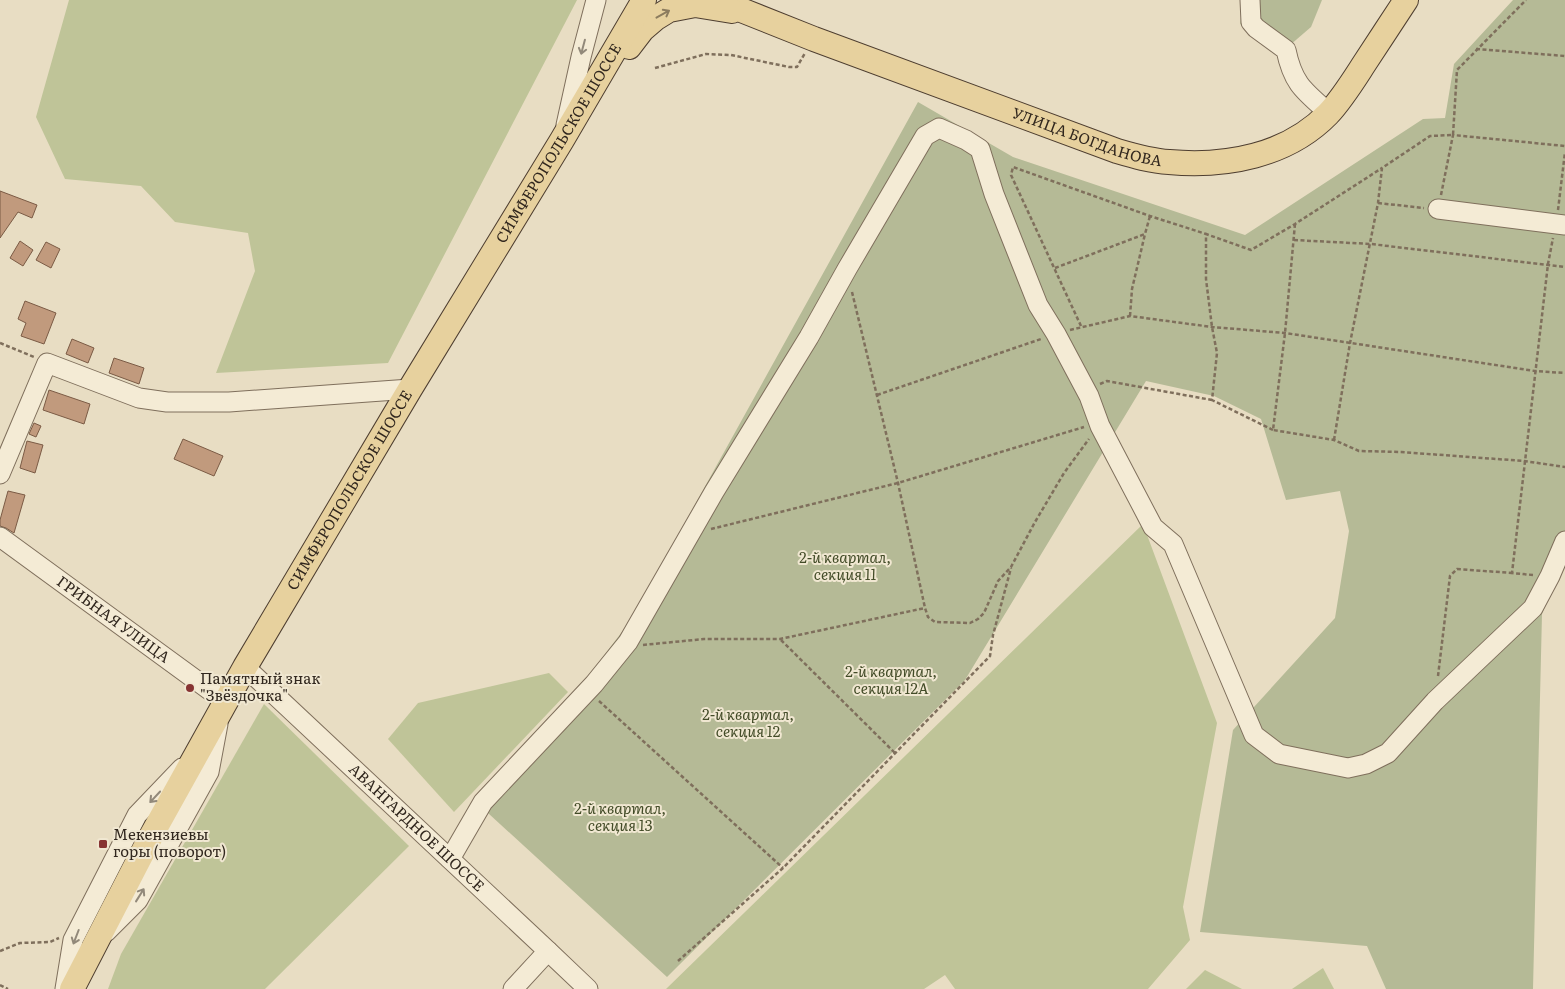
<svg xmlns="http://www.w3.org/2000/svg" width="1565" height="989" font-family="Literata,serif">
<rect width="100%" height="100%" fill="#e8ddc3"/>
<g fill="#bfc498">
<polygon points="69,0 577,0 388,363 216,373 255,271 248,233 175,222 141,186 65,179 36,117"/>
<polygon points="1143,524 1217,723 1183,907 1190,940 1148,989 955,989 945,975 924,989 666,989"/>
<polygon points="549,673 568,692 454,812 388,739 418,703"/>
<polygon points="264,704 409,846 265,989 108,989 121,954"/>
<polygon points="1323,968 1334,989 1292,989"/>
<polygon points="1205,970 1242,989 1186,989"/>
</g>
<g fill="#b5ba96">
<polygon points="1244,0 1322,0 1311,27 1282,52 1240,24"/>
<polygon points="1513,0 1565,0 1565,559 1542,614 1533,989 1386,989 1367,946 1200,932 1233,730 1335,618 1349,531 1340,491 1286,500 1261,419 1214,396 1146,381 965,680 667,977 476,802 570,700 631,620 918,102 1013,157 1245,235 1423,119 1445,118 1454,64"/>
</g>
<g fill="#c19a7d" stroke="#7b5b45">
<polygon points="0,191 37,205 32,218 18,212 0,238"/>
<polygon points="20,241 33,250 23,266 10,258"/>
<polygon points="46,242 60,249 51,268 36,260"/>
<polygon points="25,301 56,313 44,344 21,336 26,323 18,319"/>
<polygon points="72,339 94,348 88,363 66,354"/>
<polygon points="114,358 144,368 139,384 109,373"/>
<polygon points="49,390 90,404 84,424 43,410"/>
<polygon points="34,423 41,426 36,437 29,434"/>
<polygon points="183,439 223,456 214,476 174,459"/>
<polygon points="27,441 43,445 35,473 20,468"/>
<polygon points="8,491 25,495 14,533 6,528 0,526 0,520"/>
</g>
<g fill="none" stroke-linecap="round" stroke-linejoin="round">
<defs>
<g id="minor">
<path d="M 1250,0 L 1251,22 L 1256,28 L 1286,50 C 1293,84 1304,91 1329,113"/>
<polyline points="566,125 581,57 596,0"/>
<polyline points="1438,209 1565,225"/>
<polyline points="0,474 47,363 139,398 167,402 229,402 410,389"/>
<path id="s1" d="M 0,537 L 226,702"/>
<path id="s2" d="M 245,667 L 548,951 L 588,989"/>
<polyline points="450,859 483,802 594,684 628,642 714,492 809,337 847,269 925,136 939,128 966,140 980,149 994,194 1038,305 1056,334 1089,396 1100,426 1153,527 1173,544 1254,735 1279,754 1348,768 1366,764 1388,753 1435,701 1533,608 1550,576 1565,541"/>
<polyline points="106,932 138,900 209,772 218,724"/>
<polyline points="65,989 73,940 137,815 182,768"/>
<polyline points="513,989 548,951"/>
</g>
<g id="major">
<path id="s3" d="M 716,0 L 814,39 L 1117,151 C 1134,156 1151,161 1169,162 C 1226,167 1287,156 1328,114 C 1342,99 1353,81 1364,64 C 1378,43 1392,21 1406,0"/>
<polyline points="629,47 642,30 656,18 669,10 695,5 732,11"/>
<path id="s4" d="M 72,989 L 150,838 L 245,667 L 410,389 L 562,140 L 644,0"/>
</g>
</defs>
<use href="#minor" stroke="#7f6f5c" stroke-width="21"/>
<use href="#major" stroke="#4e3e30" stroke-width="26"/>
<g stroke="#7f6f5c" stroke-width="2.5" stroke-dasharray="4 2.5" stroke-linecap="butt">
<polyline points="1476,49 1565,56"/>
<polyline points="655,68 706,54 731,55 789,67 797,67 805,53"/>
<polyline points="1441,195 1453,135 1565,146"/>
<polyline points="1378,203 1424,208"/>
<polyline points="1558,210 1565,152"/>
<polyline points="1295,224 1285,333 1273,430 1334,440 1359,451 1401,452 1524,461 1565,467"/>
<polyline points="1294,240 1371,244 1565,267"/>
<polyline points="1055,268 1145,234 1150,216"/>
<polyline points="852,292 898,483 925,608 928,617 935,622 970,623 978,619 984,613 998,581 1011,567 1035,522 1064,473 1089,439"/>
<polyline points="1130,316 1132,289 1145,234"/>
<polyline points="1081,326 1011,175 1013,167 1150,216 1206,234"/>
<polyline points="1070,330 1130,316 1212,327 1285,333 1535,371 1565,373"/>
<polyline points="0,343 34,357"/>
<polyline points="1100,384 1107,381 1212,400"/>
<polyline points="877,395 1041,339"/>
<polyline points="1273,430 1212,400 1217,353 1212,327 1206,279 1206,234 1251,250 1295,224 1382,168"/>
<polyline points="1334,440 1350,343 1378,203 1382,168 1430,136 1453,135 1457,70 1526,0"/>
<polyline points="711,529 898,483 1084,427"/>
<polyline points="1533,575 1512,573 1548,264 1553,238"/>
<polyline points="781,640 895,753"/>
<polyline points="643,645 704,639 780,639 925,608"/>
<polyline points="1438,676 1450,576 1457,569 1512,573"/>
<polyline points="599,701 783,868"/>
<polyline points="0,951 20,943 50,942 59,938"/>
<polyline points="678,961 783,868 990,656 993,635 1011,568"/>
<polyline points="0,985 8,989"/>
</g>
<use href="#minor" stroke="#f4ebd5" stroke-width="19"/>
<use href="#major" stroke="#e7d19e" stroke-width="24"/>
</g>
<defs><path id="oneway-shaft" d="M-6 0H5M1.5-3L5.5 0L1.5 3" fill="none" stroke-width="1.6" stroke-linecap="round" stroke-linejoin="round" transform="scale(1.25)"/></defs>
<use stroke="#8c7c5e" href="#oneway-shaft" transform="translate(663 14) rotate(-29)"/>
<g stroke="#92897a">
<use href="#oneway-shaft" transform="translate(583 47) rotate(105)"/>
<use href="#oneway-shaft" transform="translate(155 797) rotate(133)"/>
<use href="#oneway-shaft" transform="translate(140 895) rotate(-58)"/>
<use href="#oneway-shaft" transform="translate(76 937) rotate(111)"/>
</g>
<g fill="#873433" stroke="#f0e7d1" stroke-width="2">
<circle cx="190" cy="688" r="5"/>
<rect x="98" y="839" width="10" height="10" rx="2.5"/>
</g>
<g text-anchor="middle" stroke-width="4" stroke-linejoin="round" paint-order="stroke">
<g font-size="15" fill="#31271e" stroke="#f0e7d1">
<text dy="5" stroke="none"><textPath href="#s3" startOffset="396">УЛИЦА БОГДАНОВА</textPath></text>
<text dy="5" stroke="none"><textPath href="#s4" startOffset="976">СИМФЕРОПОЛЬСКОЕ ШОССЕ</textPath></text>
<text dy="5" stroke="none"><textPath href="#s4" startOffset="571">СИМФЕРОПОЛЬСКОЕ ШОССЕ</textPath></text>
<text dy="5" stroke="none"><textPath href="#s1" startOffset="140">ГРИБНАЯ УЛИЦА</textPath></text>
<text dy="5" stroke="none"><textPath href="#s2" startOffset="235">АВАНГАРДНОЕ ШОССЕ</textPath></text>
</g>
<g font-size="15" font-style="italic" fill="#424b27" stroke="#f0e7d1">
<text x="845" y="563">2-й квартал,<tspan x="845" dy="17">секция 11</tspan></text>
<text x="891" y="677">2-й квартал,<tspan x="891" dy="17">секция 12А</tspan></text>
<text x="748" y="720">2-й квартал,<tspan x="748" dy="17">секция 12</tspan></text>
<text x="620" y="814">2-й квартал,<tspan x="620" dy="17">секция 13</tspan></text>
</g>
<g font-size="15" fill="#31271e" stroke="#f0e7d1" text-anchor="start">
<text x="200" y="684">Памятный знак<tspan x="200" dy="17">"Звёздочка"</tspan></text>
<text x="113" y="840">Мекензиевы<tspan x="113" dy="17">горы (поворот)</tspan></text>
</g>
</g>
</svg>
